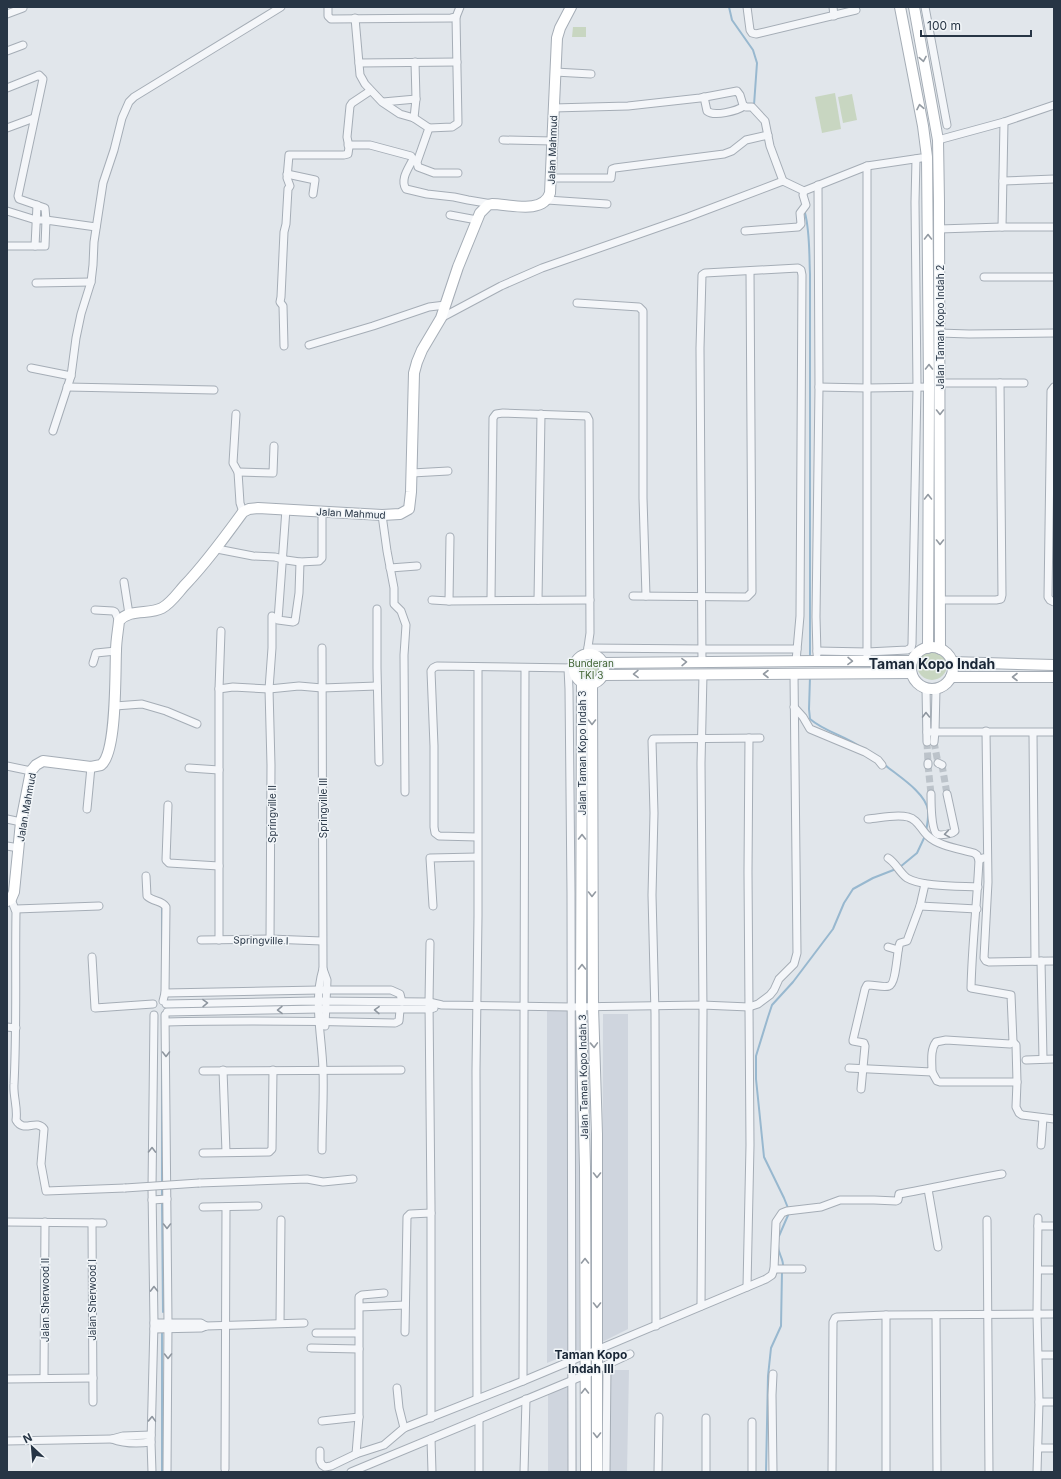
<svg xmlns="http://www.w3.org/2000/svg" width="1061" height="1479" font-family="Inter,sans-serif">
<rect width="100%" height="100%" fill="#e1e6eb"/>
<g fill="#cfd5de">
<polygon points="547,1010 579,1010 579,1350 547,1363"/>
<polygon points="603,1014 628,1014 628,1329 602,1342"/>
<polygon points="602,1370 629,1370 627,1472 602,1472"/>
<polygon points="576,1384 577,1472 548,1472 548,1394"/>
</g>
<g fill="#c8d6c1">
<polygon points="573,27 586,27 586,37 572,37"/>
<polygon points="835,93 841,129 822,133 815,97"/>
<polygon points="852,94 857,120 843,123 838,97"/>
<circle cx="932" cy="665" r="15"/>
<circle cx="591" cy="668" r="11"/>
</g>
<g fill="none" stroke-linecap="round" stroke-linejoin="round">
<g stroke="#98b8cf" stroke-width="2">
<polyline points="729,7 732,20 753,50 757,63 754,105"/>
<path d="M 805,213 C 810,232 809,253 810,274 L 810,657"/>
<path d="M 810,677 L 809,709 L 810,719 C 825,732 846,736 862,748"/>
<path d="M 885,765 C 898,776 925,792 928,810 C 929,817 927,824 926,832"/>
<polyline points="900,867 917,853 925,836"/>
<polyline points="162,906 162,975"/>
<polyline points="162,1034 162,1183"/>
<polyline points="162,1188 162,1197"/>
<polyline points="162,1202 163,1312"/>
<polyline points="788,1208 784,1198 764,1157 756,1079 756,1056 768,1017 772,1005 793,982 833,929 844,903 853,889 873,878 896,869"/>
<polyline points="779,1236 789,1213"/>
<path d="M 778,1246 C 778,1254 784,1259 783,1267"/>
<polyline points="162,1472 162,1332"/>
<polyline points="766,1472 768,1376 771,1348 781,1326 782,1271"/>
</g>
<g stroke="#bcc3ca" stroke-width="7" stroke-dasharray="7 3.5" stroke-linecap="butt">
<polyline points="927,742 928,763"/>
<polyline points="934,742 938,763"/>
<polyline points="928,765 931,794"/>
<polyline points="942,765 947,794"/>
</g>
<defs>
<g id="street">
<polyline points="328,7 328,16 331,19 451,18 456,17 460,7"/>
<polyline points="747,7 750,30 752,33 756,34 856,10"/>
<polyline points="833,7 834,16"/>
<polyline points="925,7 947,125"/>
<polyline points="7,14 23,8"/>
<polyline points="355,18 360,75 365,84 382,102 400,114 414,118 429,128 417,162 418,167 434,173 458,173"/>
<polyline points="7,51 23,45"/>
<polyline points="359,63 457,62"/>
<polyline points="555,72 591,74"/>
<polyline points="7,88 37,76 39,75 43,79 18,196 19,199 45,208 46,220 36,220 7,211"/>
<path d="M 704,97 L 707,111 C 714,117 737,111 744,106"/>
<polyline points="383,102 416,99"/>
<polyline points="553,108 628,106 700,98 737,91 740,95 743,105 746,107 752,107 765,121 770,146 783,181"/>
<polyline points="414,118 416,99 415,62"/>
<polyline points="7,128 34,118"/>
<polyline points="429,128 452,127 458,123 456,17"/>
<polyline points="503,140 553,141"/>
<polyline points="938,140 1004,122 1054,105"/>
<path d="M 348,145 L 370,145 L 411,156 L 413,159 L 412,161 C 408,169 400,180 406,189 L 427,194 L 454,197 L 468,200 L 492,204"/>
<polyline points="867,166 867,656"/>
<polyline points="287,174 315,180 313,194"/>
<polyline points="551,178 611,178 612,169 615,168 724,154 732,151 746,140 768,135"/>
<polyline points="1003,181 1054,179"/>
<polyline points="547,200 607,204"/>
<polyline points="450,215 477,220"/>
<polyline points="1002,227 1004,122"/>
<polyline points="939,229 1002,227 1054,227"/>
<polyline points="745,231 798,227 801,224 800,213 806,205 803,195 804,191 867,166 921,158"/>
<polyline points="7,246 45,246 46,220 96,227"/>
<polyline points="35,246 37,205"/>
<polyline points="984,277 1054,277"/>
<polyline points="36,283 91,282"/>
<polyline points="577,303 639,307 643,311 643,498 646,596"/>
<polyline points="441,318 501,286 542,268 688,217 783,181 804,191"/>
<polyline points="939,333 969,334 1054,333"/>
<polyline points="309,345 373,326 429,307 445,305"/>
<polyline points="284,346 283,306 280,302 281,297 284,232 286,224 288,189 290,186 287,178 289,155 344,155 348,154 349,147 347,137 350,106 352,103 370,91"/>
<polyline points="31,368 71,376"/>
<polyline points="940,383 1024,383"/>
<polyline points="67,387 214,390"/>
<polyline points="819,387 867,388 929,387"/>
<polyline points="1054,387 1051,391 1048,597 1050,600 1054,602"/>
<polyline points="236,414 233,463 238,472 240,503 243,512"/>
<polyline points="53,431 71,376 76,338 81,314 91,282 93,265 94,242 103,183 114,150 122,118 129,102 134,97 281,7"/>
<polyline points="238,472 273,473 274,446"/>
<polyline points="412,473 448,471"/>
<polyline points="286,509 278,620 293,622 295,621 299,593 300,562"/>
<polyline points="382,515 387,551 394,588 394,604 401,611 406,625 404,655 405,792"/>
<polyline points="217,549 253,556 275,557 286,560 300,562 319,561 322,558 322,511"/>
<polyline points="390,568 417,566"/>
<polyline points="124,582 129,614"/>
<polyline points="633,596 747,597 752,592 750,271"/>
<polyline points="432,600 449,601 590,600"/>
<polyline points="491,600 493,418 496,414 503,413 587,416 589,420 590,633 587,654"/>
<polyline points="538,600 541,414"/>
<polyline points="940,600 996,600 1001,599 1002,595 1000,383"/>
<polyline points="449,601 450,537"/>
<polyline points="377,609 377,668 379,762"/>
<polyline points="95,610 113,611 115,612 119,621"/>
<polyline points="588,648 703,649 797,649"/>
<polyline points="817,651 867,652 907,650 911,648 912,644 917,387 915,202 916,159"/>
<polyline points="817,654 816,617 819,387 818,185"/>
<polyline points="702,662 700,348 702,275 705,273 798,268 801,270 802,275 800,616 796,661"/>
<polyline points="93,663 96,653 116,651"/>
<polyline points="568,668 569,689 571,893 572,1472"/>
<polyline points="926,688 927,742"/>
<polyline points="219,689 233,687 269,689 299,686 322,688 377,686"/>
<polyline points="115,706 142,704 166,711 197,724"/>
<polyline points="794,707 803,717 810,729 865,752 878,760 882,765"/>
<polyline points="986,731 988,882 984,958 986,961 989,962 1054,961"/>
<polyline points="927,732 1054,732"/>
<polyline points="1033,733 1035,961"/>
<polyline points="934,742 935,732 936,689"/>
<polyline points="928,763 928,765"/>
<polyline points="938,763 942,765"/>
<polyline points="7,766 31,771"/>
<polyline points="189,768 219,770"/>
<path d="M 931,794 C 931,801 931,832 937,834 C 940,836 948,834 952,833 L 955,831 L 947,794"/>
<polyline points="168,805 166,860 169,863 219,866"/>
<polyline points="87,809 91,767"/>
<polyline points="7,819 21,822"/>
<path d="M 868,819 C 880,818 896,814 908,817 C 918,819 921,830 928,836 C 938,846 961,849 974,853 L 977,855 L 979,860 L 983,858"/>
<polyline points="477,837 439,836 435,833 434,827 434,746 431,671 433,668 437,666 574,668"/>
<polyline points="7,846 19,848"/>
<path d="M 888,858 C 896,863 899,872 907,878 C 922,887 959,886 978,887"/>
<path d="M 146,876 L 147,896 C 153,902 162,900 166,907 L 165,993 L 163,1001"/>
<path d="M 11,899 L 16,912 C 15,969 17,1026 14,1084 C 13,1096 18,1108 16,1120 C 24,1134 36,1118 44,1129 L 41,1164 L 46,1191 L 125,1188"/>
<polyline points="433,906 430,858 477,857"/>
<polyline points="920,906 977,909"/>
<polyline points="16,909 99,906"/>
<polyline points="270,939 271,765 269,689 272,648 272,616"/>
<polyline points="201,940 270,939 322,941"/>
<polyline points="219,940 219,689 221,631"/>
<polyline points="430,943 429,1002 431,1206 431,1418"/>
<polyline points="888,947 898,950"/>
<polyline points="92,957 95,1008 153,1004"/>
<polyline points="1041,961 1043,1059"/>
<polyline points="323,969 327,980 325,1026"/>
<polyline points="165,993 319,990 391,990 400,994 402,1002"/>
<polyline points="166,1004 313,1001 429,1002 442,1005 571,1007 702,1005 749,1007 758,1004 770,995 774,990 779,979 794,964 797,953 794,674"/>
<polyline points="167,1012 319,1009 430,1009 434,1008"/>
<polyline points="165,1015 168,1323 167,1472"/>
<path d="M 166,1022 C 242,1020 318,1021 395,1023 L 399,1021 L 400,1010"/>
<polyline points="7,1027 16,1028"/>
<polyline points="1013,1042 1016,1045 1017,1082"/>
<polyline points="1026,1060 1054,1059"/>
<path d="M 849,1068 L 932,1072 C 932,1062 930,1050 936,1042 L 946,1040 L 1010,1044 L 1013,1042 L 1011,995 L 971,988 C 972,945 977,903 979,860"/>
<polyline points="223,1070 226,1152"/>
<polyline points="203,1071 401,1070"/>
<polyline points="932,1072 937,1081 940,1082 1017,1082 1016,1107 1019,1113 1022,1115 1054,1119"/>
<path d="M 861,1089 L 865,1046 L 864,1043 L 853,1041 L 853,1040 L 865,989 L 867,985 L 869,985 C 875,985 884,988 889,986 C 896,984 897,953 899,946 L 900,943 L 907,941 L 920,906 L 925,884"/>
<polyline points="1041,1145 1043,1118"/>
<path d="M 322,1150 C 322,1123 324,1096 323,1070 C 322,1036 313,1002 323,969 L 322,648"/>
<polyline points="203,1153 269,1152 272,1149 273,1070"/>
<polyline points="199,1183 307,1179 323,1182 353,1179"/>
<polyline points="928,1189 938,1247"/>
<polyline points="152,1200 167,1199"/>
<polyline points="203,1207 258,1206"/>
<polyline points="987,1220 989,1472"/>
<polyline points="7,1222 103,1223"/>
<polyline points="92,1223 93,1402"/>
<polyline points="1038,1226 1054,1226"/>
<polyline points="774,1269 802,1269"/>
<polyline points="1038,1270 1054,1270"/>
<polyline points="747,1287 750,1145 748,872 749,738"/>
<polyline points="701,1306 703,1013 701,763 703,674"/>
<polyline points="360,1307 405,1305"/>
<polyline points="886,1315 886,1472"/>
<polyline points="936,1315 937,1472"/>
<polyline points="154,1323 201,1323 206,1326"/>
<polyline points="280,1323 281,1220"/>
<polyline points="656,1326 655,1014 652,895 654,813 652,741 653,739 760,738"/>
<polyline points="154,1329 201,1328 206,1326 304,1323"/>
<polyline points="405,1332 407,1217 410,1214 431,1213"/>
<polyline points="316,1333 358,1333"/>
<polyline points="311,1348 359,1349"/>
<polyline points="1039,1355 1054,1355"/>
<polyline points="44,1377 45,1222"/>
<polyline points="7,1379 93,1378"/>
<polyline points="523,1381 525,668"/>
<polyline points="397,1388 399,1408 404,1428"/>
<polyline points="477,1399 476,1071 478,916 478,667"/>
<polyline points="1039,1402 1054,1402"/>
<polyline points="706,1418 706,1472"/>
<polyline points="479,1419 479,1472"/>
<polyline points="322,1421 359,1417"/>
<polyline points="431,1439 432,1472"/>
<polyline points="7,1441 112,1439"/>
<path d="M 151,1442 C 137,1444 125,1444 112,1439 L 123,1436 L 151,1435"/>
<polyline points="1038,1448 1054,1448"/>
<path d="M 320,1451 L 320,1461 L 322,1465 L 325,1467 L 331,1466 L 356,1454 L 384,1445 L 404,1428 L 523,1381 L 766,1279 L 772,1275 L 774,1269 L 776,1222 L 782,1213 L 787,1211 L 821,1207 L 840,1200 L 874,1200 L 896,1201 L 898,1200 L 899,1194 C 933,1188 968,1180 1002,1174"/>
<polyline points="356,1454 359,1417 359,1297 362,1295 384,1293"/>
<polyline points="225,1469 226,1207"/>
<polyline points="152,1472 151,1442 154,1323 152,1189 154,1015"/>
<polyline points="351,1472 585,1375 630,1354"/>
<polyline points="524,1472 526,1399"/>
<polyline points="606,1472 607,1365"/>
<polyline points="658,1472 659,1417"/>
<polyline points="752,1472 752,1422"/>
<polyline points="773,1472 772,1395 773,1374"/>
<polyline points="832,1472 833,1322 835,1318 837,1317 886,1315 1054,1314"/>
<polyline points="1037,1472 1039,1402 1037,1314 1038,1218"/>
</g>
<g id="secondary">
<polyline points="900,7 923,126 927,157 929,387 928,648"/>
<polyline points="914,7 938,140 939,202 940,649"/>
<circle cx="932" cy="668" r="21"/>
<circle cx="589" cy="669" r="15"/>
<polyline points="952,662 1054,665"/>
<polyline points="603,663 817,661 912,661"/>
<polyline points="602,675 911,673"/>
<polyline points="951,677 1054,677"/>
<polyline points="582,682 581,1006 585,1167 586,1472"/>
<polyline points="592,683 593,1006 597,1134 597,1472"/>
<path d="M 7,901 L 11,899 L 14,892 L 21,822 L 31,771 L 36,765 L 43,761 L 91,767 L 101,765 C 117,753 115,673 116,651 C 116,641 118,631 119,621 C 130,608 149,615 162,608 C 171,603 177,594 184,586 C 206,563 224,538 243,512 L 249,509 L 258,508 L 382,515 L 400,514 L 409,509 L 411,492 L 414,373 L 417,362 L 422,350 L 441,318 L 458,267 L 480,213 L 488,205 L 492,204 C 509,204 543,215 550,193 L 557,38 L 560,28 L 571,7"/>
</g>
</defs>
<use href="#street" stroke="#a5adb6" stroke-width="9"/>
<use href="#secondary" stroke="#a5adb6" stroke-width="12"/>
<use href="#street" stroke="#f4f6f9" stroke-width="7"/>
<use href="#secondary" stroke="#fff" stroke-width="10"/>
<defs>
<polyline id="street-bridge" points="125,1188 199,1183"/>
</defs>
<use href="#street-bridge" stroke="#a5adb6" stroke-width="9" stroke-linecap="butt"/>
<use href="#street-bridge" stroke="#f4f6f9" stroke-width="7"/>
</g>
<defs><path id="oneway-chevron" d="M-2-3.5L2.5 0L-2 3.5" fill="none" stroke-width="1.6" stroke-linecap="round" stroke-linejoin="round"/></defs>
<g stroke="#939aa2">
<use href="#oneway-chevron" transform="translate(923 59) rotate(80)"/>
<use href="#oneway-chevron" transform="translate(920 107) rotate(-101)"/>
<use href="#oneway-chevron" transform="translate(928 237) rotate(-90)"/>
<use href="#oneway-chevron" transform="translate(929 367) rotate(-90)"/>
<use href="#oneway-chevron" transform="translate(940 412) rotate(90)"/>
<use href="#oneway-chevron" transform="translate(928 497) rotate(-90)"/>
<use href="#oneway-chevron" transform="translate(940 542) rotate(90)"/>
<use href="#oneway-chevron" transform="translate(850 661) rotate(1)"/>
<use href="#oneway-chevron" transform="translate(684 662) rotate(-1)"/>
<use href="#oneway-chevron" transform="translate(636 674) rotate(179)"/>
<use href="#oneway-chevron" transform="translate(766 674) rotate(-180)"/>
<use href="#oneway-chevron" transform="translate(1015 677) rotate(180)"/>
<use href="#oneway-chevron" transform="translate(592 722) rotate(90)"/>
<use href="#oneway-chevron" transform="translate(582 837) rotate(-90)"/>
<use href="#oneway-chevron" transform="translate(592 894) rotate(90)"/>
<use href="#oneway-chevron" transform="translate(582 967) rotate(-90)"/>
<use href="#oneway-chevron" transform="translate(594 1045) rotate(88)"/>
<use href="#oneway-chevron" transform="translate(597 1175) rotate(90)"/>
<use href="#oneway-chevron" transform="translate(585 1261) rotate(-90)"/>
<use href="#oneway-chevron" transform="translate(597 1305) rotate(90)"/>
<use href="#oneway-chevron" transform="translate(585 1391) rotate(-90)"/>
<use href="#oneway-chevron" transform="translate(597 1435) rotate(90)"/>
</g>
<g stroke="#8e969f">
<use href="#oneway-chevron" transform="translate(926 715) rotate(-91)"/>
<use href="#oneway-chevron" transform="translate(947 834) rotate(171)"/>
<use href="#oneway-chevron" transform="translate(205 1003) rotate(-1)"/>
<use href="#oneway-chevron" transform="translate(280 1010) rotate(179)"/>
<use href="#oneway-chevron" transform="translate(377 1010) rotate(-179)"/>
<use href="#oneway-chevron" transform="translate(166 1054) rotate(90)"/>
<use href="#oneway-chevron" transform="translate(152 1150) rotate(-89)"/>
<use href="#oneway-chevron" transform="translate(167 1226) rotate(90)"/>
<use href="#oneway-chevron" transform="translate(154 1289) rotate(-91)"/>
<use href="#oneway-chevron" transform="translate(168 1356) rotate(90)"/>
<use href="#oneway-chevron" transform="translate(152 1419) rotate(-88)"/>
</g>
<g text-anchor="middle" stroke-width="3" stroke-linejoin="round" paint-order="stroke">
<g font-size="10" fill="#273545" stroke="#f1f5f8">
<text transform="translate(552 150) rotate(-88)" y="4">Jalan Mahmud</text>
<text transform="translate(940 327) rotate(-90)" y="4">Jalan Taman Kopo Indah 2</text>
<text transform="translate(351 513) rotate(3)" y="4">Jalan Mahmud</text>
<text transform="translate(582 753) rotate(-90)" y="4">Jalan Taman Kopo Indah 3</text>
<text transform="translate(26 807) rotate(-80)" y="4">Jalan Mahmud</text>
<text transform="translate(323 808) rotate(-90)" y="4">Springville III</text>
<text transform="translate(272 814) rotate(-90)" y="4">Springville II</text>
<text transform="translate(261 940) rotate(1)" y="4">Springville I</text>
<text transform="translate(583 1077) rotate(-91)" y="4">Jalan Taman Kopo Indah 3</text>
<text transform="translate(45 1300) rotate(-90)" y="4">Jalan Sherwood II</text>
<text transform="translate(92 1300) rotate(-90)" y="4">Jalan Sherwood I</text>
</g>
<g font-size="10" fill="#406333" stroke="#f1f5f8">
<text x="591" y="667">Bunderan<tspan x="591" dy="12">TKI 3</tspan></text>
</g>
<g font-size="12" font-weight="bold" fill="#192636" stroke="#f1f5f8">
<text x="591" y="1359">Taman Kopo<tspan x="591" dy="14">Indah III</tspan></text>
</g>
<g font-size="14" font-weight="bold" fill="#192636" stroke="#f1f5f8">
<text x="932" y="669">Taman Kopo Indah</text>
</g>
</g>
<rect width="1061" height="1479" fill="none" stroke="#273545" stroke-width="16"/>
<g transform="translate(32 1447) rotate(334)" stroke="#f1f5f8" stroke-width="3" paint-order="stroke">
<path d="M0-3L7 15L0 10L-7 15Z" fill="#273545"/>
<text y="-6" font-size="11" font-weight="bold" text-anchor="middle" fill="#273545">N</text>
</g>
<path d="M921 30v6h110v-6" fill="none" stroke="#273545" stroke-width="2"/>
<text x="927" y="30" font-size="12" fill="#273545" stroke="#f1f5f8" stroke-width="3" paint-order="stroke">100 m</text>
</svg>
